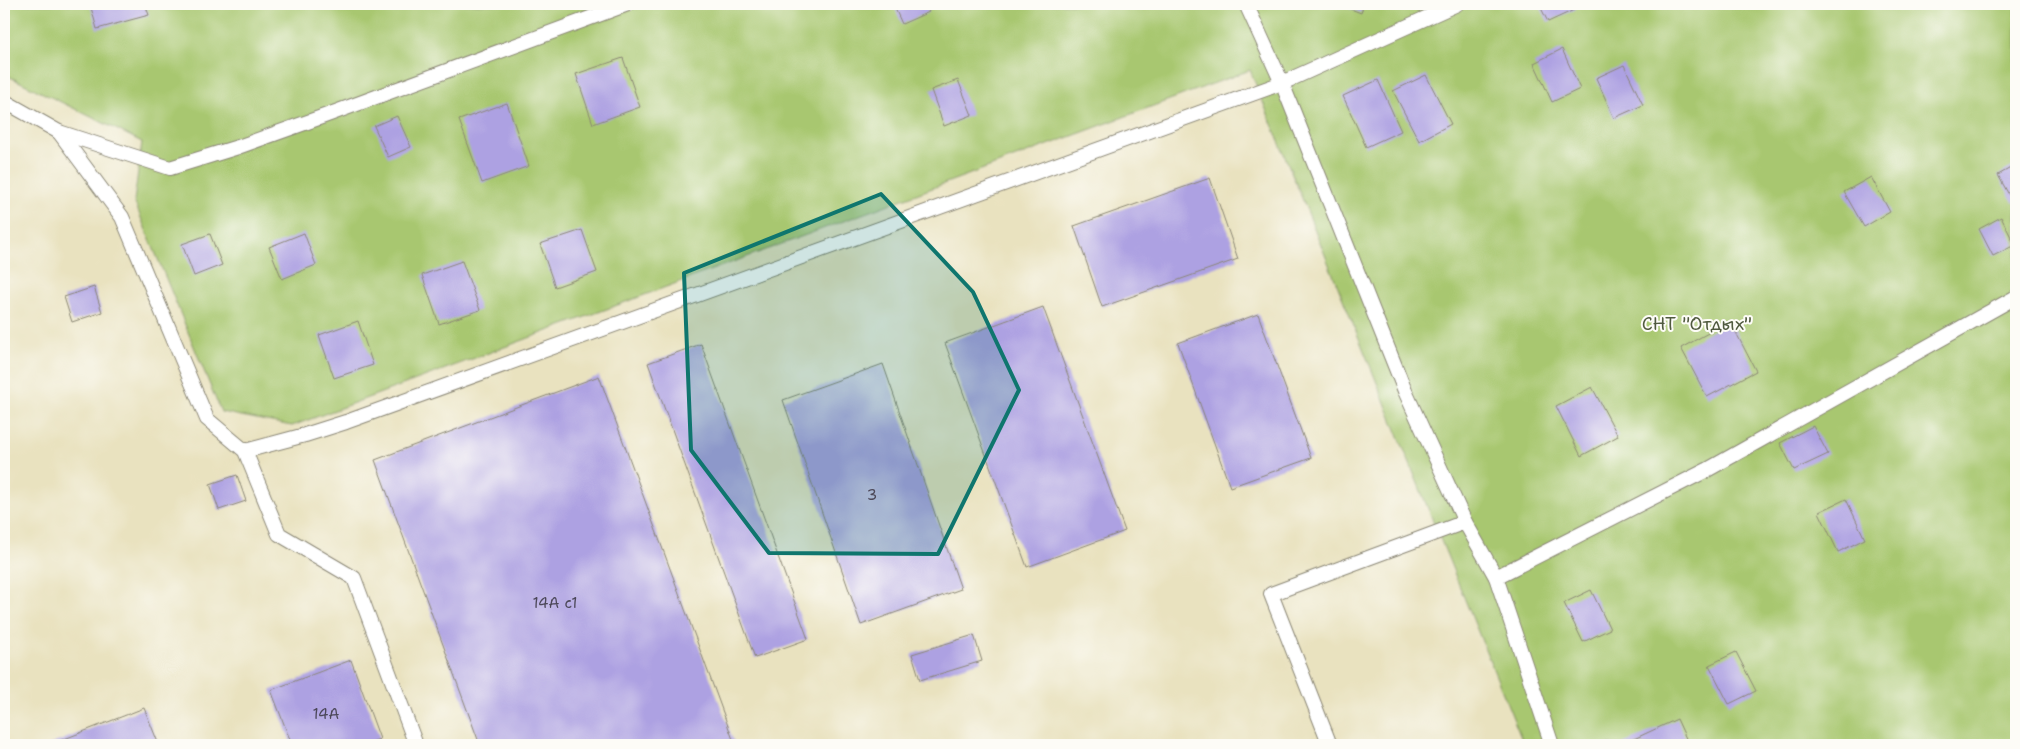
<svg xmlns="http://www.w3.org/2000/svg" width="2020" height="749" font-family="'Shantell Sans',sans-serif">
<rect width="100%" height="100%" fill="#fdfcf7"/>
<filter id="ink" filterUnits="userSpaceOnUse"><feTurbulence type="fractalNoise" baseFrequency=".02" numOctaves="2"/><feDisplacementMap in="SourceGraphic" scale="10" xChannelSelector="R" yChannelSelector="G"/><feConvolveMatrix kernelMatrix="1 2 1 2 8 2 1 2 1" color-interpolation-filters="sRGB"/></filter>
<filter id="wash" filterUnits="userSpaceOnUse"><feTurbulence type="fractalNoise" baseFrequency=".0096" numOctaves="4" result="noise"/><feDisplacementMap in="SourceGraphic" scale="20" xChannelSelector="R" yChannelSelector="G"/><feGaussianBlur stdDeviation="1.12" result="paint"/><feColorMatrix in="noise" values="0 0 0 0 0 0 0 0 0 0 0 0 0 0 0 0 0 1.4 0 .05"/><feComposite in="paint" operator="in"/></filter>
<g filter="url(#wash)">
<rect width="100%" height="100%" fill="#e9e2bf"/>
<polygon fill="#a8c76f" stroke="#6a794d" points="4,4 2016,4 2016,745 1524,745 1250,70 292,426 221,412 134,201 142,142 4,74"/>
<g id="blocks">
<g fill="#ada1e2">
<polygon points="90,4 145,4 149,15 97,29"/>
<polygon points="893,4 925,4 929,12 902,24"/>
<polygon points="1338,4 1364,4 1361,13"/>
<polygon points="1539,4 1574,4 1576,9 1548,22"/>
<polygon points="1562,49 1580,89 1552,102 1534,63"/>
<polygon points="623,58 640,107 593,124 576,74"/>
<polygon points="1624,65 1643,105 1614,118 1596,78"/>
<polygon points="1426,75 1451,124 1419,141 1393,91"/>
<polygon points="958,80 972,115 944,126 931,90"/>
<polygon points="1378,80 1401,131 1366,147 1343,96"/>
<polygon points="507,103 529,166 482,183 459,120"/>
<polygon points="397,116 411,147 388,157 374,126"/>
<polygon points="2016,165 2016,201 2013,202 1998,175"/>
<polygon points="1871,177 1890,212 1864,227 1844,192"/>
<polygon points="1210,178 1238,259 1102,307 1074,226"/>
<polygon points="2001,217 2015,245 1993,256 1979,229"/>
<polygon points="582,230 597,272 555,287 540,244"/>
<polygon points="304,233 316,265 282,279 269,247"/>
<polygon points="210,234 222,265 194,276 182,244"/>
<polygon points="462,261 480,310 439,324 422,275"/>
<polygon points="94,287 102,312 72,322 64,297"/>
<polygon points="1043,307 1125,531 1027,567 945,343"/>
<polygon points="1258,314 1311,458 1230,487 1178,343"/>
<polygon points="358,321 373,365 334,378 319,335"/>
<polygon points="1730,321 1756,371 1707,397 1681,348"/>
<polygon points="701,344 808,639 755,658 648,363"/>
<polygon points="883,364 961,589 861,625 783,400"/>
<polygon points="599,376 735,745 480,745 375,460"/>
<polygon points="1592,387 1618,436 1581,456 1556,406"/>
<polygon points="1813,426 1828,454 1794,470 1780,443"/>
<polygon points="237,475 246,501 219,510 210,484"/>
<polygon points="1846,499 1865,539 1838,552 1819,512"/>
<polygon points="1591,590 1610,629 1583,642 1564,603"/>
<polygon points="974,635 982,661 920,680 912,654"/>
<polygon points="1736,652 1756,691 1729,704 1709,665"/>
<polygon points="351,660 380,739 362,745 292,745 271,690"/>
<polygon points="144,708 159,745 49,745"/>
<polygon points="1677,719 1689,745 1621,745"/>
</g>
</g>
</g>
<g filter="url(#ink)">
<use href="#blocks" fill-opacity="0" stroke="#8a8675" stroke-width="1"/>
<g fill="none" stroke-linecap="round" stroke-linejoin="round">
<defs>
<g id="service">
<polyline points="1246,4 1282,83 1405,391 1465,522 1496,577 1552,745"/>
<polyline points="4,101 59,132 170,168 238,147 330,114 628,4"/>
<polyline points="59,132 122,217 207,419 245,451 279,534 354,578 416,745"/>
<polyline points="245,451 305,435 346,422 1282,83 1457,4"/>
<polyline points="1496,577 1707,470 2016,297"/>
<polyline points="1330,745 1271,594 1465,522"/>
</g>
</defs>
<use href="#service" stroke="#8a8675" stroke-width="16"/>
<use href="#service" stroke="#fff" stroke-width="14"/>
</g>
</g>
<path fill="#0f766e" fill-opacity="0.2" stroke="#0f766e" stroke-width="4" stroke-linejoin="round" d="M 881,194 L 973,292 L 1019,390 L 938,554 L 769,553 L 691,450 L 684,273 Z"/>
<g text-anchor="middle" stroke-width="4" stroke-linejoin="round" paint-order="stroke">
<g font-size="15" fill="#4c4859">
<text x="872" y="500">3</text>
<text x="555" y="608">14А с1</text>
<text x="326" y="719">14А</text>
</g>
<g font-size="18" fill="#505a3f" stroke="#fdfcf7">
<text x="1697" y="330">СНТ "Отдых"</text>
</g>
</g>
<rect width="2020" height="749" fill="none" stroke="#fdfcf7" stroke-width="20"/>
</svg>
